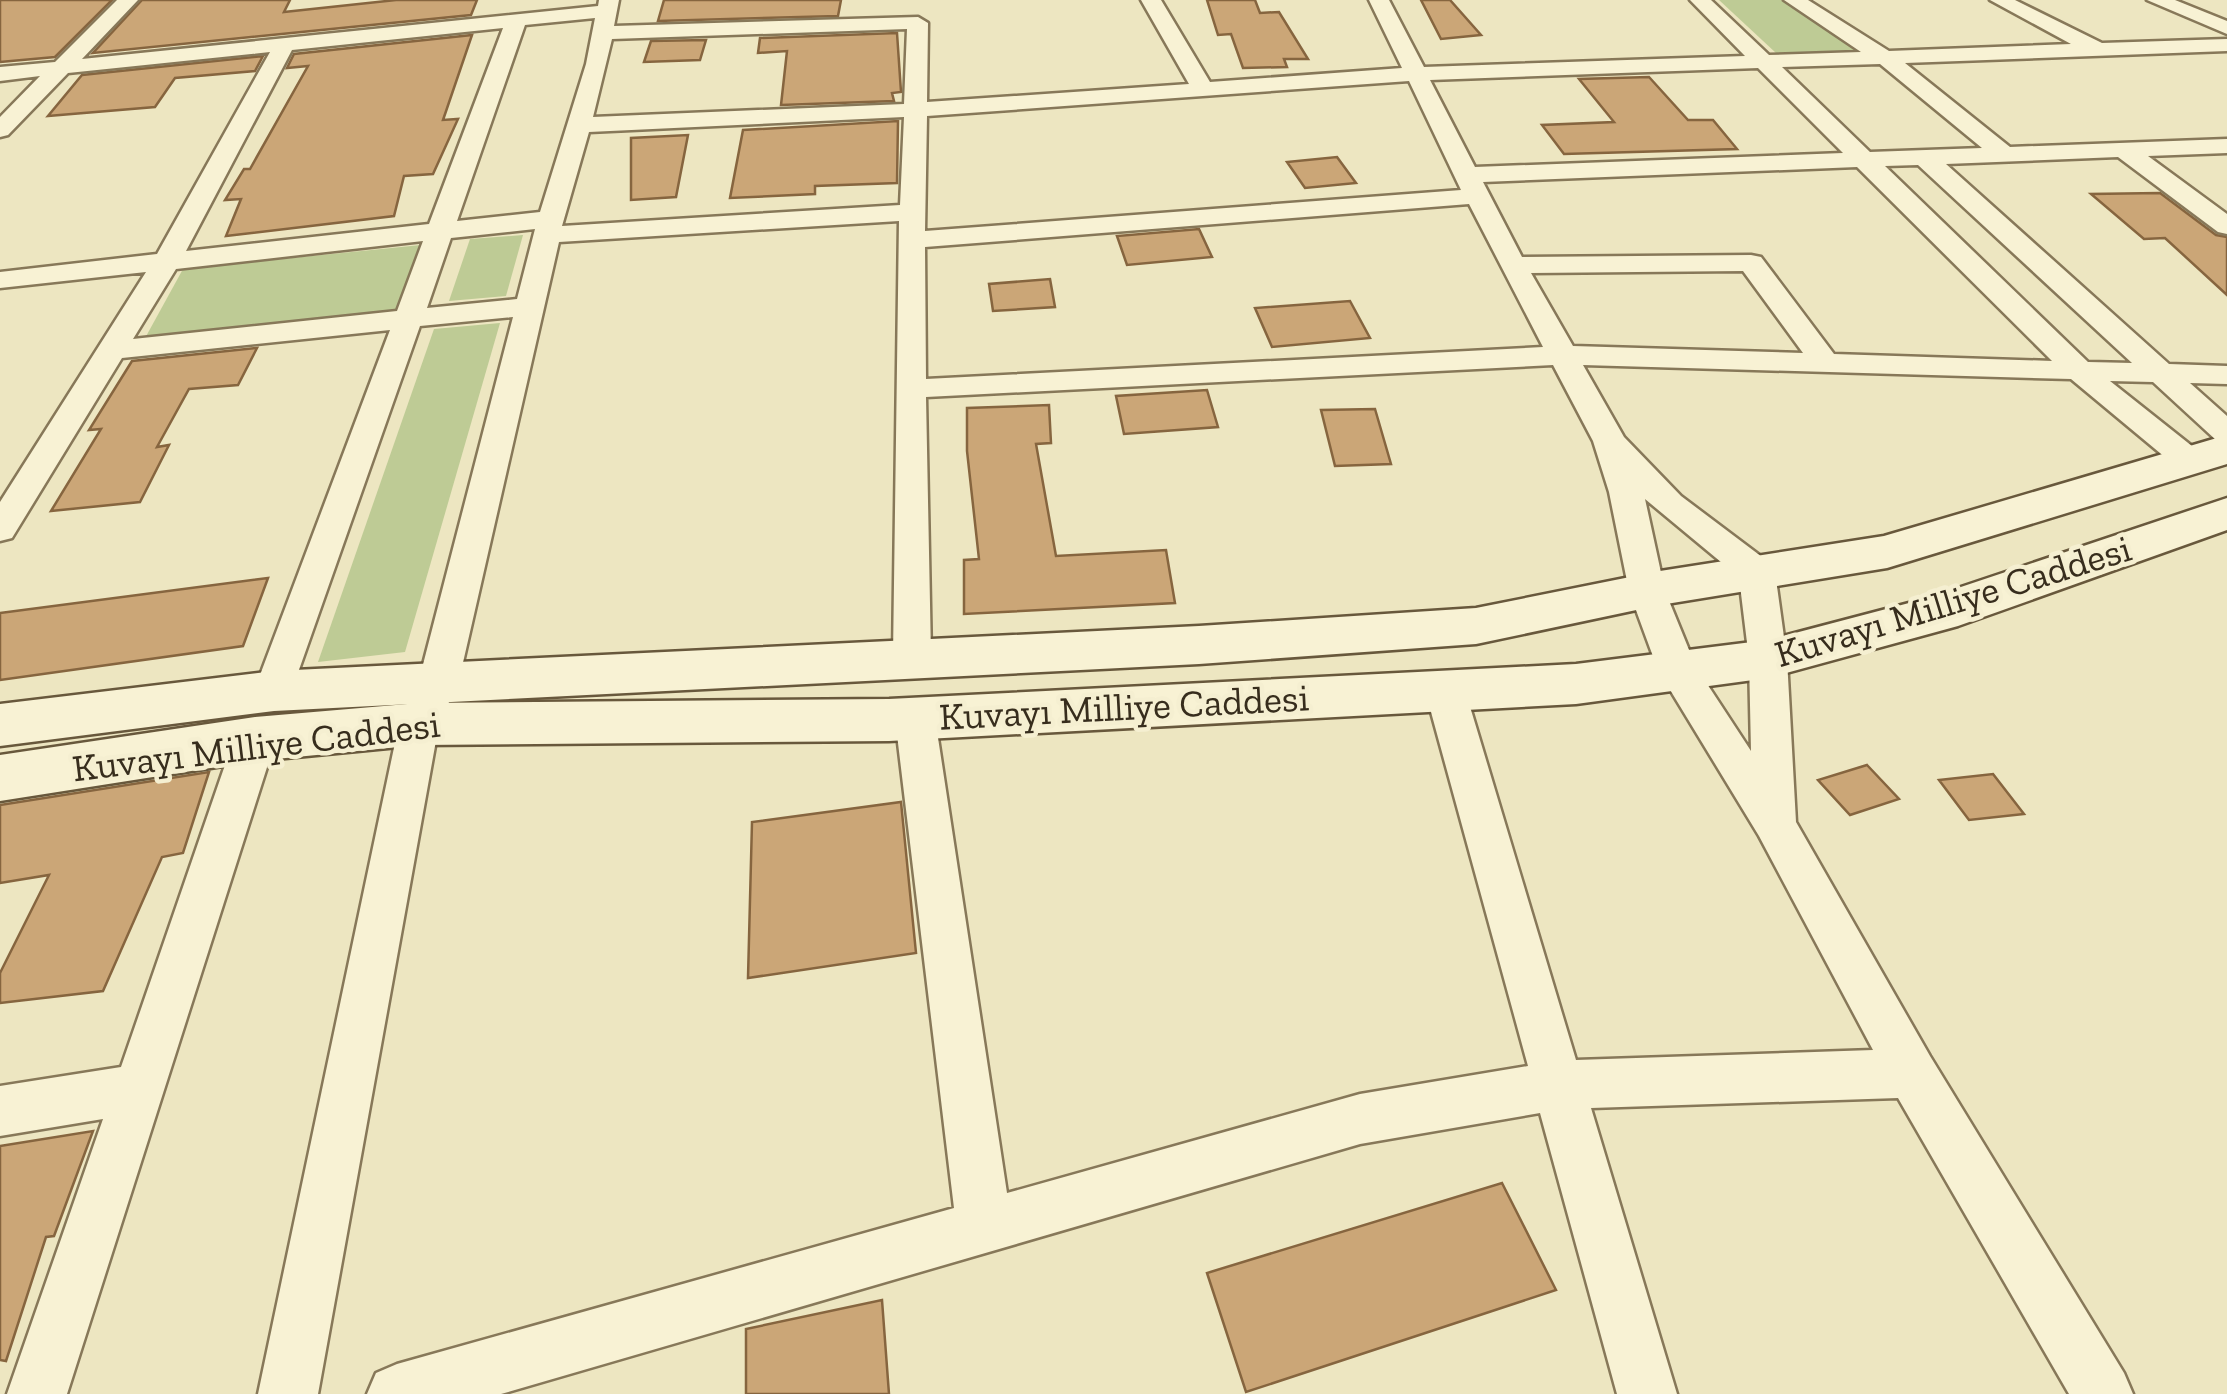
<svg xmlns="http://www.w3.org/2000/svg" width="2227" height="1394" font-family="'Zilla Slab',serif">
<rect width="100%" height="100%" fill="#ede6c1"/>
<g fill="#becb95">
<polygon points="1719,0 1781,0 1860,51 1776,53"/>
<polygon points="523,235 506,296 449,301 470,239"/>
<polygon points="421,245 400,312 144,340 183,269"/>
<polygon points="500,323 405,652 318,662 434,329"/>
</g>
<g fill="#cba677" stroke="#86653f" stroke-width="2.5">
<polygon points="0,0 112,0 55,57 0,62"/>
<polygon points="142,0 290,0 284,12 396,0 477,0 471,15 93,53"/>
<polygon points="664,0 841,0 838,16 658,21"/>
<polygon points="1207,0 1255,0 1260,13 1279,12 1308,59 1284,59 1287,67 1243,68 1231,34 1218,35"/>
<polygon points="1421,0 1450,0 1481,35 1441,39"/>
<polygon points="897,33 901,92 892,93 894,101 781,105 787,51 758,53 760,38"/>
<polygon points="472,35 443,120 458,119 433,174 404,176 394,216 226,236 241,199 225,200 244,169 250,169 308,66 287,68 294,54"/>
<polygon points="706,40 700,60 644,62 651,41"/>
<polygon points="263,56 255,71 175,78 155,107 48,116 82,75"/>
<polygon points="1649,77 1688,120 1713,120 1737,149 1564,154 1542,125 1614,122 1579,79"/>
<polygon points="898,121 897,183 815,186 815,194 730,198 743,130"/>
<polygon points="688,135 676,197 631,200 631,138"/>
<polygon points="1337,157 1356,183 1305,188 1287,162"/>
<polygon points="2160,193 2216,235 2227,237 2227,295 2165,238 2144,239 2091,194"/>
<polygon points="1199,229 1212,257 1127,265 1117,236"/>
<polygon points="1050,279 1055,307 993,311 989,284"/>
<polygon points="1350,301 1370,338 1272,347 1255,308"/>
<polygon points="257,348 238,385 189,389 157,447 169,445 140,502 51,511 101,429 89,430 132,361"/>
<polygon points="1207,390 1218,427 1124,434 1116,396"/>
<polygon points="1049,405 1051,443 1036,444 1056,556 1166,550 1175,603 964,614 964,560 979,559 967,451 967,408"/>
<polygon points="1375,409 1391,464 1335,466 1321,410"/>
<polygon points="268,578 243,646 0,680 0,613"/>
<polygon points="1867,765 1899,799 1850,815 1818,780"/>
<polygon points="209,772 183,853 162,857 103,991 0,1003 0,973 49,875 0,883 0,805"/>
<polygon points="1993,774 2024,814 1969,820 1939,780"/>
<polygon points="901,802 916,953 748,978 752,822"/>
<polygon points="93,1131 54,1236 46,1237 6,1361 0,1360 0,1146"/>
<polygon points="1502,1183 1556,1290 1246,1392 1207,1273"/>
<polygon points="882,1300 889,1394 746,1394 746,1329"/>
</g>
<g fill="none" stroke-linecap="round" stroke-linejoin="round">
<defs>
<g id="minor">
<path d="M 117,0 L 138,0 L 82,59 L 598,6 L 599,0 L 619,0 L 614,26 L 918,17 L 928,23 L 927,102 L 1189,84 L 1141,0 L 1161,0 L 1210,82 L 1402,68 L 1369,0 L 1389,0 L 1424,67 L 1745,56 L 1690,0 L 1711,0 L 1769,55 L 1861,52 L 1784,0 L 1808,0 L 1889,51 L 2071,44 L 1990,0 L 2015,0 L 2102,43 L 2227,39 L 2227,51 L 1905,63 L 2010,147 L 2227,139 L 2227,153 L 2148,156 L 2227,214 L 2227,234 L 2218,232 L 2118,157 L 1946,164 L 2169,364 L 2227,366 L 2227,384 L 2190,383 L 2227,416 L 2227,443 L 2216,440 L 2153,382 L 2110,381 L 2202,454 L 2207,461 L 2202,468 L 2178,468 L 2071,379 L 1583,365 L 1624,437 L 1681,496 L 1770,563 L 1775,572 L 1787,659 L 1796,822 L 1930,1056 L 2124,1373 L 2133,1394 L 2069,1394 L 1898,1098 L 1591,1108 L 1677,1394 L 1617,1394 L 1540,1113 L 1360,1144 L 501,1394 L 367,1394 L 376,1373 L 397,1364 L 954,1208 L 895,718 L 901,707 L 915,703 L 929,707 L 935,718 L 1007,1193 L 1360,1094 L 1528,1066 L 1425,690 L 1431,680 L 1445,675 L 1459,680 L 1465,690 L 1576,1060 L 1873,1050 L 1759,836 L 1658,670 L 1629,591 L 1609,492 L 1593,441 L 1553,365 L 926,397 L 931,656 L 926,666 L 912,670 L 898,666 L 893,656 L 899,221 L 559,242 L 459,680 L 439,724 L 318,1394 L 258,1394 L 399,724 L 419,680 L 513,317 L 420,326 L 288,701 L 274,706 L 260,701 L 254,691 L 390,330 L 122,358 L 12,538 L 0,541 L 0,502 L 146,272 L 0,288 L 0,272 L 157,254 L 270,52 L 68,73 L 8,135 L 0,137 L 0,117 L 40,76 L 0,81 L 0,67 L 55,62 ZM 595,18 L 586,64 L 540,212 L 457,221 L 525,25 ZM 503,28 L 429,224 L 186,251 L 292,50 ZM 907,29 L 904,104 L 593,117 L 612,39 ZM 1880,64 L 1982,148 L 1870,152 L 1782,67 ZM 1758,68 L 1843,153 L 1475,167 L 1430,80 ZM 1409,81 L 1461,190 L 925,231 L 927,116 ZM 904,117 L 900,205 L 562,226 L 589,132 ZM 1918,165 L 2132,363 L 2088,362 L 1885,166 ZM 1857,167 L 2052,361 L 1834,354 L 1761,257 L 1751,255 L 1522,257 L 1483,182 ZM 1469,204 L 1543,347 L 926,379 L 925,247 ZM 535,229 L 517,299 L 427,308 L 451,238 ZM 423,241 L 397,311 L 133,339 L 176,269 ZM 1743,271 L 1803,353 L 1573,346 L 1531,273 ZM 1645,499 L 1739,577 L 1749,659 L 1751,751 L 1696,667 L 1665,591 Z"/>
<polygon points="2147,0 2175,0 2227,21 2227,34"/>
<polygon points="255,723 270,728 276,739 67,1394 7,1394 103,1119 0,1136 0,1086 121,1067 234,739 240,728"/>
</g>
<g id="secondary">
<polygon points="2227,435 2227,464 1887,568 1660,605 1476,644 1199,664 274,711 0,746 0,704 274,671 1199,626 1476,608 1660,571 1884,536"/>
<polygon points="2227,498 2227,530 1958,626 1768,678 1576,704 889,741 419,745 255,761 0,801 0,755 255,717 419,703 889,699 1576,664 1768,640 1928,598"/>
</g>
</defs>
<use href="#minor" stroke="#877859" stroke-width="5"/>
<use href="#secondary" stroke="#68583c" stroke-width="5"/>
<use href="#minor" fill="#f8f2d4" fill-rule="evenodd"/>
<use href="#secondary" fill="#f8f2d4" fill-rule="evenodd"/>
</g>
<g text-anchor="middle" stroke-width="9" stroke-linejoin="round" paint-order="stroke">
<g font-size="38" fill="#372d1d" stroke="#f5efd1">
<text transform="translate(1953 601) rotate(-17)" y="13">Kuvayı Milliye Caddesi</text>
<text transform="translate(1124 707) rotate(-3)" y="13">Kuvayı Milliye Caddesi</text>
<text transform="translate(256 746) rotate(-7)" y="13">Kuvayı Milliye Caddesi</text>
</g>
</g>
</svg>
